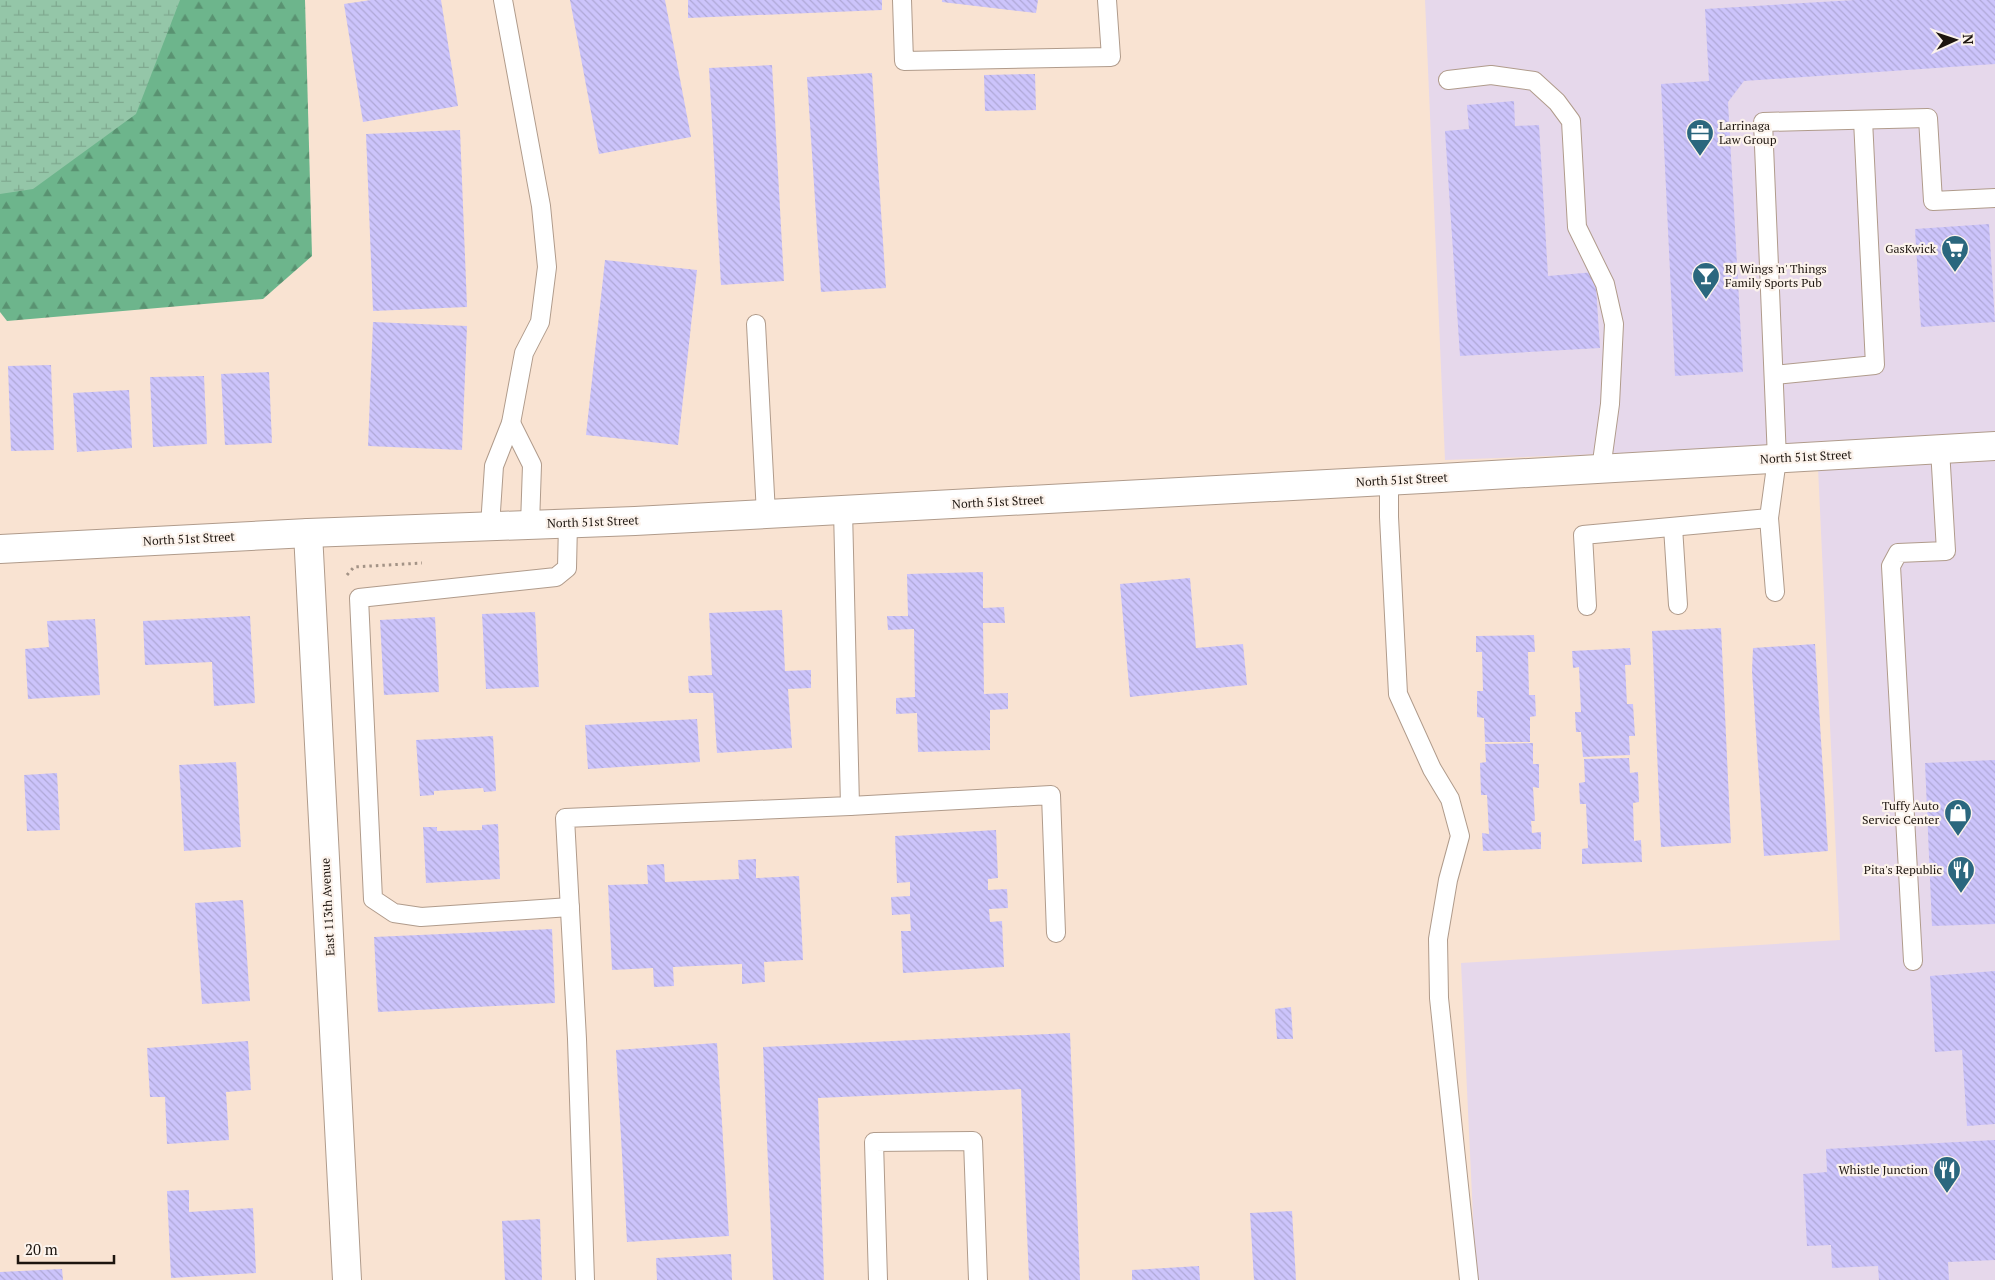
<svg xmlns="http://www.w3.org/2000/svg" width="1995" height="1280" font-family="'PT Serif',serif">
<defs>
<pattern id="forest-firs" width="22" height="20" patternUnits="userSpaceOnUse" patternTransform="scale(1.25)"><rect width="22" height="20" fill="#6db58c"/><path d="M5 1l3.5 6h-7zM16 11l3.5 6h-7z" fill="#599271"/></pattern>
<pattern id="wetland-marsh" width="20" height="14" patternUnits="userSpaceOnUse" patternTransform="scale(1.25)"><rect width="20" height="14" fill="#94c6a8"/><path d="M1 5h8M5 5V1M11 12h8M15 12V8" fill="none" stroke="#7fa98f"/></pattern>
<pattern id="building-back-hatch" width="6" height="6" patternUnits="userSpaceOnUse" patternTransform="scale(1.25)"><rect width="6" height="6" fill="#ccc4fb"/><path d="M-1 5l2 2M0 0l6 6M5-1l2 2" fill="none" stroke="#afa8d6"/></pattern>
</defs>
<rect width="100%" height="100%" fill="#f9e3d2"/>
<polygon fill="#e6d8eb" points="1425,0 1995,0 1995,1280 1476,1280 1461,963 1840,940 1817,446 1445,460"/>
<polygon fill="url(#forest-firs)" points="0,0 305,0 312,256 263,299 7,321 0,312"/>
<polygon fill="url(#wetland-marsh)" points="0,0 180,0 136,114 33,189 0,194"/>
<g fill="url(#building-back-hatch)">
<polygon points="371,0 441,0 458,106 363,122 344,4"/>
<polygon points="570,0 665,0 691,137 599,154"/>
<polygon points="688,0 882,0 882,10 688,18"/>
<polygon points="942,0 1038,0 1036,13 942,2"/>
<polygon points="1855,0 1995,0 1995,64 1744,81 1728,102 1743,372 1675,376 1661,84 1709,81 1705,9"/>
<polygon points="772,65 784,281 721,285 709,68"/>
<polygon points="872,73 886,288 821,292 807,77"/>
<polygon points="1035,74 1036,110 985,111 984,75"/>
<polygon points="1514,101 1515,126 1539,125 1548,276 1595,272 1600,348 1460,356 1445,131 1469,129 1467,105"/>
<polygon points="460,130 467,307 373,311 366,134"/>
<polygon points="1989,224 1995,322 1921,327 1915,229"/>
<polygon points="605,260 697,270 678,445 586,435"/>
<polygon points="373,322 467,326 462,450 368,446"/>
<polygon points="51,365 54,450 11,451 8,366"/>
<polygon points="269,372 272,443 225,445 221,374"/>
<polygon points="204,376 207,444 153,447 150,377"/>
<polygon points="129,390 132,448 77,452 73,393"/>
<polygon points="983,572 983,608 1004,607 1005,623 983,623 984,694 1008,693 1008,709 990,710 990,750 918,752 917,713 896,714 896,698 915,697 914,629 888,630 887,616 908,616 907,574"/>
<polygon points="1190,578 1196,648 1243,644 1247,685 1130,697 1120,584"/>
<polygon points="782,610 785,671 811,670 811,688 788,689 792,748 717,753 713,693 689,693 688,676 712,675 709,613"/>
<polygon points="535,612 539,687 486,689 482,614"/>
<polygon points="250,616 255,703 214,706 212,662 145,665 143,621"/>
<polygon points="435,617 439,692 384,695 380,620"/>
<polygon points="95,619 100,695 28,699 25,649 49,647 47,621"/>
<polygon points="1721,628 1731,843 1661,847 1652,631"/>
<polygon points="1534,635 1535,652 1528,652 1529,695 1535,695 1536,716 1530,717 1530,742 1485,742 1484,718 1477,717 1477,691 1483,691 1482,652 1476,652 1476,636"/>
<polygon points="1815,644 1828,851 1764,856 1752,671 1753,648"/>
<polygon points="1630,648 1631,665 1625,665 1627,704 1633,704 1635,736 1629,736 1630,755 1583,757 1581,732 1576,732 1575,712 1581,712 1579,667 1573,668 1572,651"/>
<polygon points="697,719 700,762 588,769 585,725"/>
<polygon points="493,736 496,791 484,792 483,788 434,791 434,795 420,796 416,740"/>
<polygon points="1533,743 1533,764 1539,764 1539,788 1533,787 1535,821 1531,821 1532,833 1541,832 1541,849 1483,851 1482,833 1489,834 1487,795 1481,795 1480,763 1486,762 1485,744"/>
<polygon points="1629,758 1630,773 1638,772 1639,802 1633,803 1634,841 1641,840 1642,862 1582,864 1582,849 1588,848 1586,804 1580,804 1579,783 1585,782 1584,759"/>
<polygon points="1995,760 1995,924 1932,926 1925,763"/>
<polygon points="236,762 241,847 184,851 179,765"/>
<polygon points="57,773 60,830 27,831 24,775"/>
<polygon points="498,824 500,879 426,883 423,827 437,827 437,831 482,830 482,825"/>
<polygon points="996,830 998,878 988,879 988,890 1007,889 1008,908 989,909 990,922 1002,921 1004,967 903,973 901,931 911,931 910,914 892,915 891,897 910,896 910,882 897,883 895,836"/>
<polygon points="756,859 756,878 799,876 803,960 764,962 765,982 742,984 742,964 673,967 674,986 654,987 653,968 612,970 608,885 648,884 647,865 664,864 665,882 739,879 738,860"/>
<polygon points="243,900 250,1001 202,1004 195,903"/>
<polygon points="552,929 555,1003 378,1012 374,937"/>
<polygon points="1995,971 1995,1124 1967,1126 1962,1050 1935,1052 1930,976"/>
<polygon points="1291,1007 1293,1039 1277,1039 1275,1009"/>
<polygon points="1070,1033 1080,1280 1029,1280 1021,1089 818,1098 824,1280 773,1280 763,1047"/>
<polygon points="248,1041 251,1090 226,1092 229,1140 167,1144 165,1097 150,1097 147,1048"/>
<polygon points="717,1043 729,1236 627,1242 616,1050"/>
<polygon points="1995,1140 1995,1260 1948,1262 1949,1280 1879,1280 1878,1266 1832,1268 1831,1245 1807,1246 1803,1174 1827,1172 1826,1149"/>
<polygon points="189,1190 189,1212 253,1208 256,1273 171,1278 167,1191"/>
<polygon points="1292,1211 1296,1280 1254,1280 1250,1213"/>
<polygon points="540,1219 542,1280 505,1280 502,1221"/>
<polygon points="731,1254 732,1280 657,1280 656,1258"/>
<polygon points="1199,1266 1200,1280 1132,1280 1132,1270"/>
<polygon points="62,1269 63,1280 0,1280 0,1272"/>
</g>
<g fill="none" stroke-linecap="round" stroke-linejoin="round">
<defs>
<g id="lane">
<polyline points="902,0 904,61 1111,57 1107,0"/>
<polyline points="1448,80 1491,75 1534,81 1557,102 1571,121 1577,227 1605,284 1614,324 1610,404 1601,469"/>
<polyline points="756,324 766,514"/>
<polyline points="1774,375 1875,365 1863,120"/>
<polyline points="511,423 532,465 530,525"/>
<polyline points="1389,481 1389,517 1398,694 1432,769 1450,799 1460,836 1448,880 1438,939 1439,998 1469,1280"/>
<polyline points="1769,518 1775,592"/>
<polyline points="568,523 567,568 556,577 359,598 373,899 394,913 421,917 570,907"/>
<polyline points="490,526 494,466 511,423 524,353 540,322 547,267 541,206 503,0"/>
<polyline points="1673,527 1678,605"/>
<polyline points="1587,606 1583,535 1769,518 1777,459 1763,122 1928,118 1933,201 1995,198"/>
<polyline points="850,806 1051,795 1056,933"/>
<polyline points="1913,961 1891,566 1898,553 1946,551 1940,449"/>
<polyline points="585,1280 577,1039 565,818 850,806 843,510"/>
<polyline points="878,1280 874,1142 973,1141 978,1280"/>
</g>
<g id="street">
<polyline points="308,533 347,1280"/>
<polyline points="0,549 308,533 635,521 1441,478 1995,446"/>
</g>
</defs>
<use href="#lane" stroke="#b09b8b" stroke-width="20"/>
<use href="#street" stroke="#b09b8b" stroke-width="30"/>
<polyline stroke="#a39386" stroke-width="3" stroke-dasharray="2.5 4" stroke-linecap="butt" points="347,575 354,567 422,563"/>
<use href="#lane" stroke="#fff" stroke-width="18"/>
<use href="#street" stroke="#fff" stroke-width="28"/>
</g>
<defs>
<symbol id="office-pin" viewBox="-11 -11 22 30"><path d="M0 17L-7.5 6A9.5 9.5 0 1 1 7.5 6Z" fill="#2b677e" stroke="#fcf3ec"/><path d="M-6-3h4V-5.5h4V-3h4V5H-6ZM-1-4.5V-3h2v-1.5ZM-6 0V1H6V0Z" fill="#fff"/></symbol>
<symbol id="supermarket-pin" viewBox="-11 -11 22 30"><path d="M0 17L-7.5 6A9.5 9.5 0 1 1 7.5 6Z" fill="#2b677e" stroke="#fcf3ec"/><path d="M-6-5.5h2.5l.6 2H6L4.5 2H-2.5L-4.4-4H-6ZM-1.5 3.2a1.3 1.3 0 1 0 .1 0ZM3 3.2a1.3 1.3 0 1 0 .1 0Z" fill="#fff"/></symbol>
<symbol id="bar-pin" viewBox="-11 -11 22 30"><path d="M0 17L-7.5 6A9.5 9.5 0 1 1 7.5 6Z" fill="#2b677e" stroke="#fcf3ec"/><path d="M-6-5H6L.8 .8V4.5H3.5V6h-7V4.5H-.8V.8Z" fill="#fff"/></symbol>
<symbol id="shop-pin" viewBox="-11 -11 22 30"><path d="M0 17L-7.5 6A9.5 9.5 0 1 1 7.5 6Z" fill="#2b677e" stroke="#fcf3ec"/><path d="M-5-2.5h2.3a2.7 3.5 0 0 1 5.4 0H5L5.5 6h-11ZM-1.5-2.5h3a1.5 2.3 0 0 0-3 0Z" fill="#fff"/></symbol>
<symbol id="restaurant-pin" viewBox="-11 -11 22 30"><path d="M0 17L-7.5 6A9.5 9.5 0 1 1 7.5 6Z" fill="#2b677e" stroke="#fcf3ec"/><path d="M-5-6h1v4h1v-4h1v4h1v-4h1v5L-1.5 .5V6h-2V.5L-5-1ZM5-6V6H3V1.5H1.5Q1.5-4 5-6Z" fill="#fff"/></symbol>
</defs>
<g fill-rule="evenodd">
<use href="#office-pin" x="1684" y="117" width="32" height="43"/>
<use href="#supermarket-pin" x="1939" y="233" width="32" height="43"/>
<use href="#bar-pin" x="1690" y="260" width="32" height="43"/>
<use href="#shop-pin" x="1942" y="797" width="32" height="43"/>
<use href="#restaurant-pin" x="1945" y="854" width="32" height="43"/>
<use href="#restaurant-pin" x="1931" y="1154" width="32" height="43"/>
</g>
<g text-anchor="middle" stroke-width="4.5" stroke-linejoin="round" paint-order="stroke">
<g font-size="12" fill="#1d150f" stroke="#fcf3ec" text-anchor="end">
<text x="1719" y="130" text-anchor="start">Larrinaga<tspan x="1719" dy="14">Law Group</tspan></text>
<text x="1936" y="253">GasKwick</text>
<text x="1725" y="273" text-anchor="start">RJ Wings 'n' Things<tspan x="1725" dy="14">Family Sports Pub</tspan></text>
<text x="1939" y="810">Tuffy Auto<tspan x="1939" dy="14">Service Center</tspan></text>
<text x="1942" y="874">Pita's Republic</text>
<text x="1928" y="1174">Whistle Junction</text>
</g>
<g font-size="12" fill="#1d150f" stroke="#fcf3ec">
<text transform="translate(1806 457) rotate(-3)" y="4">North 51st Street</text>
<text transform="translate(1402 480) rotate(-3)" y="4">North 51st Street</text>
<text transform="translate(998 502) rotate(-3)" y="4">North 51st Street</text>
<text transform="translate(593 522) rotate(-2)" y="4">North 51st Street</text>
<text transform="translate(189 539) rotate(-3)" y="4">North 51st Street</text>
<text transform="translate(328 907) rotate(-93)" y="4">East 113th Avenue</text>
</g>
</g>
<g transform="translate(1955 40) rotate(87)" stroke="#fcf3ec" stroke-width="4" paint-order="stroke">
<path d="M0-4L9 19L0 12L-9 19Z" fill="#1d150f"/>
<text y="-8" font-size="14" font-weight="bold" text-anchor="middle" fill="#1d150f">N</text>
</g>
<path d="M18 1255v8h96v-8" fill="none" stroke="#1d150f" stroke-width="2.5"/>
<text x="25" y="1255" font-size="15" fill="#1d150f" stroke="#fcf3ec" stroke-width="4" paint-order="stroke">20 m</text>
</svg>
